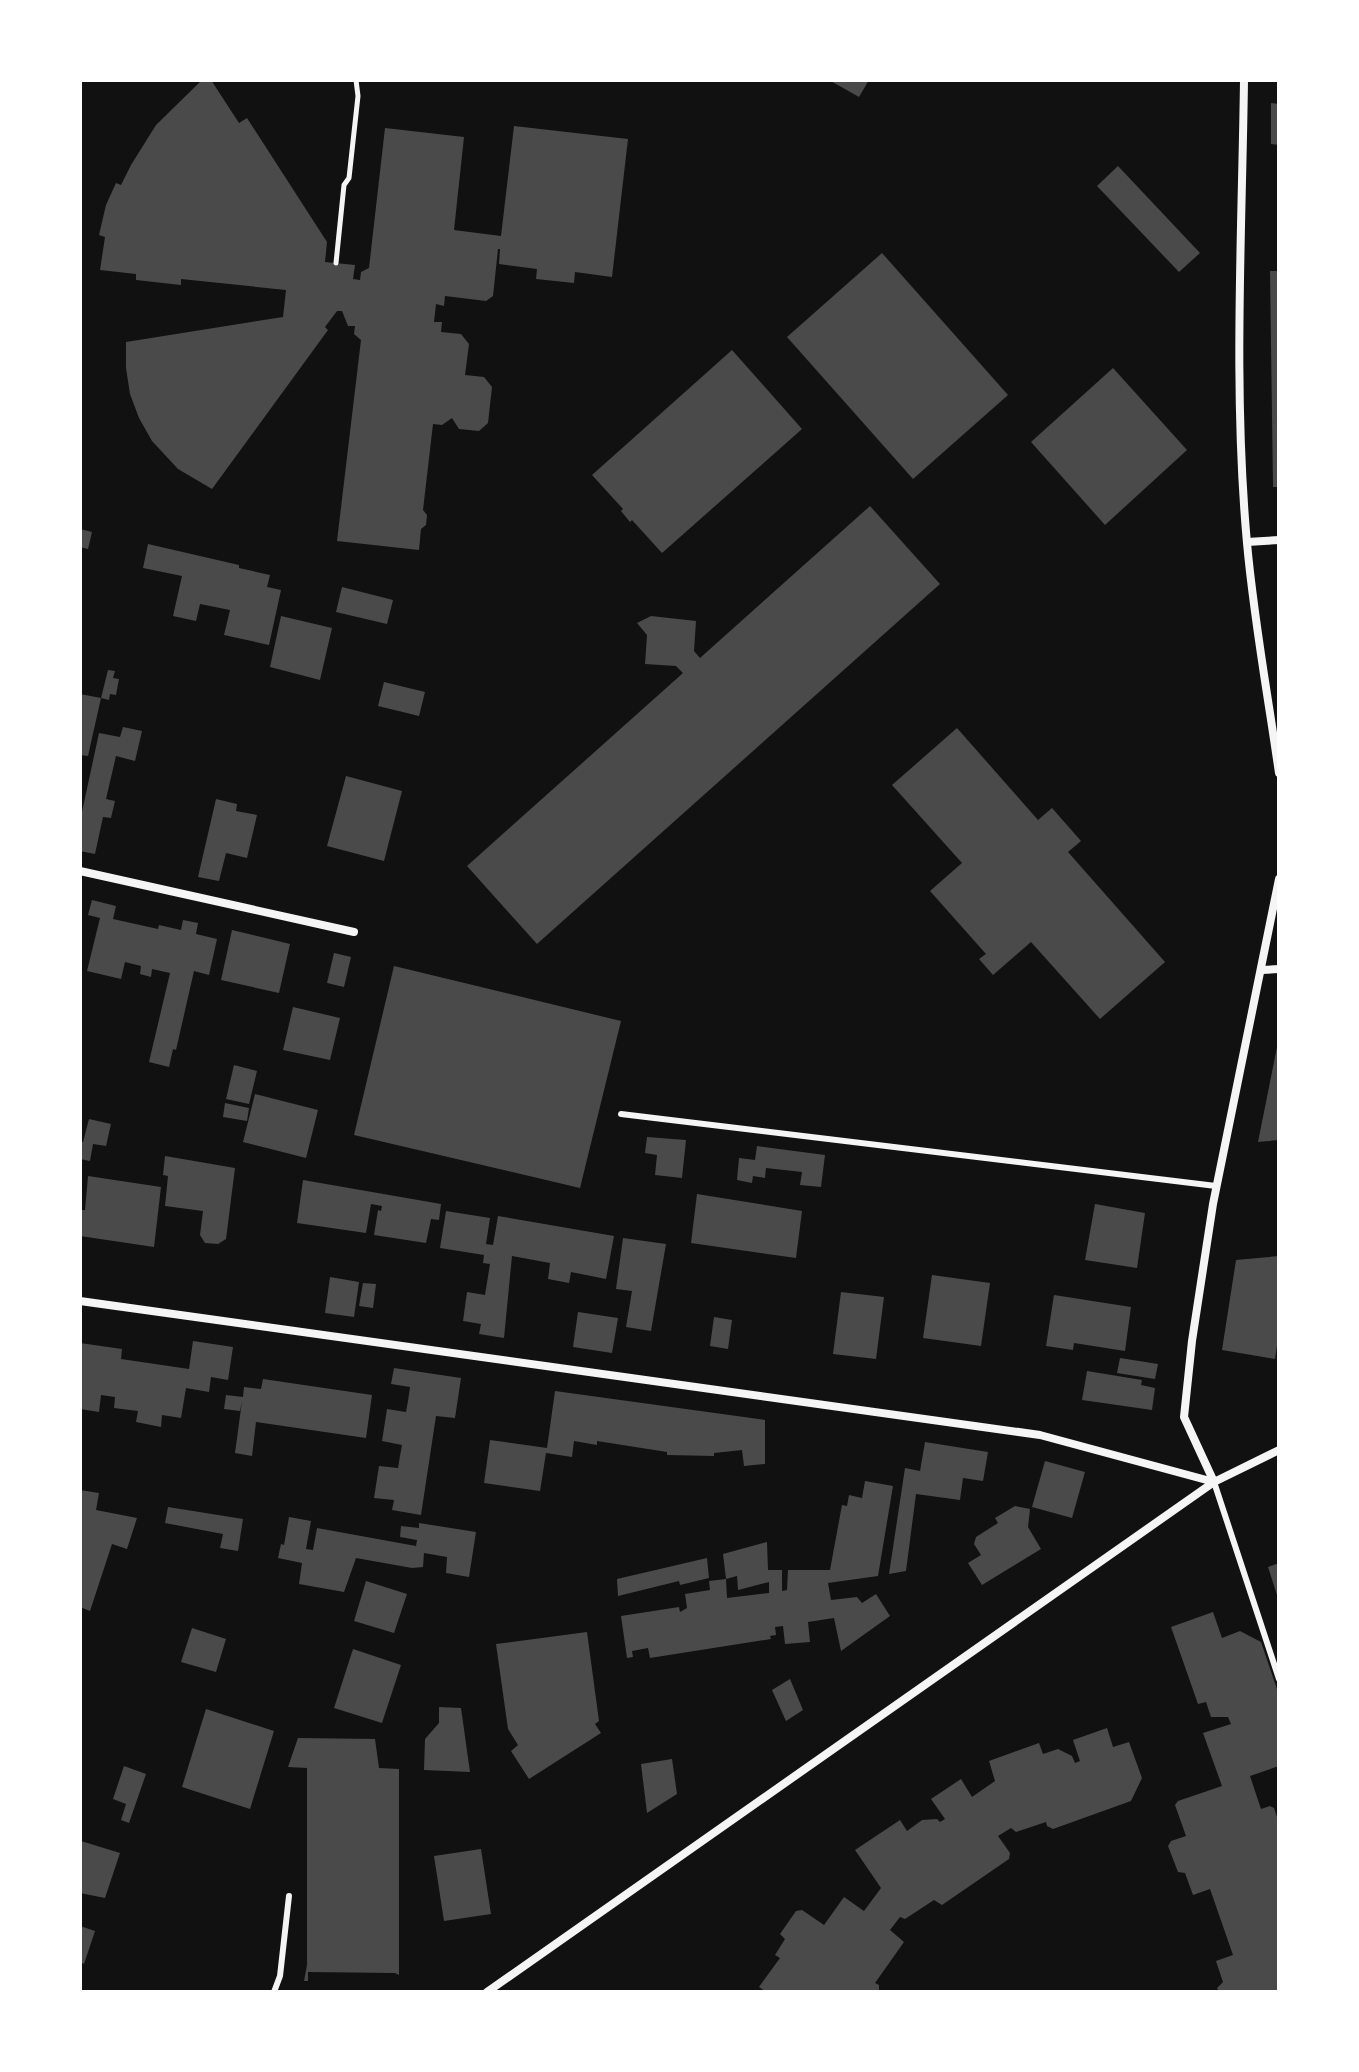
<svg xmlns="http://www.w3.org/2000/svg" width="1359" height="2072" font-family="'Noto Sans',sans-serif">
<rect width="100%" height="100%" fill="#111"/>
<g fill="#4a4a4a">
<polygon points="202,80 211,80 239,123 247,118 327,242 325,262 355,265 353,279 360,280 361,272 369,268 385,128 464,137 454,230 501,236 514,126 628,139 612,277 575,272 574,283 536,279 537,269 499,264 500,249 498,249 493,296 486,301 445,296 444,306 436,304 434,322 442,322 441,332 461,334 469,344 465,375 484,377 492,387 488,423 479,431 459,429 452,418 442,425 433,424 423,510 427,515 426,525 421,529 419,550 337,541 361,340 354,334 355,326 348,326 342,311 337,311 325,327 328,330 212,489 178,469 152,441 139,418 130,394 126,368 126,342 283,317 286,290 181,279 181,285 136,280 136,274 100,270 105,237 99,235 106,205 116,183 121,185 131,165 156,125"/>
<polygon points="829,80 869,80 859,97"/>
<polygon points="1271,103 1279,104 1279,145 1271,144"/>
<polygon points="1118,166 1200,253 1179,272 1097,186"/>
<polygon points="882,253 1008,395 913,479 787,337"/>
<polygon points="1270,271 1279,271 1279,487 1273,487"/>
<polygon points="732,350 802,429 662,553 632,520 630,522 621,511 623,509 592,475"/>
<polygon points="1113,368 1187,450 1105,525 1031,442"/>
<polygon points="870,506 940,584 537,944 467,866 683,673 676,666 645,664 647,635 637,623 651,616 696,621 694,651 700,658"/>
<polygon points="80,529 92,532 88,549 80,547"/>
<polygon points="148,544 239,565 239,568 270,575 267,587 281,590 269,645 224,635 230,610 200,604 196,621 173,616 182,576 143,568"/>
<polygon points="342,587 393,600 387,624 336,612"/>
<polygon points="281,616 332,628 320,680 270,667"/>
<polygon points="108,670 115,671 113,678 119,679 116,695 110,694 109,700 101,698"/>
<polygon points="384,682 425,692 419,716 378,706"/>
<polygon points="80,694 101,698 88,756 80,755"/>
<polygon points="123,727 142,731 135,761 116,756 106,799 115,801 111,818 103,817 95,854 80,851 80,821 99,733 120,737"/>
<polygon points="957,728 1038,820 1052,808 1081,841 1068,852 1165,962 1100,1019 1031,942 993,975 979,959 986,954 930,891 962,863 892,785"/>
<polygon points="346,776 402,791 384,861 327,846"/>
<polygon points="216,799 237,804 236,811 257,815 247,858 226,853 219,881 198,877"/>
<polygon points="92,900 116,906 113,919 158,929 159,925 181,930 183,920 198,923 196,934 217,939 209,975 194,971 176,1050 173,1049 169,1067 149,1062 170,973 152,969 151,977 140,974 141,966 125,962 121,979 87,971 100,918 88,915"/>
<polygon points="232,930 290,944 279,993 221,980"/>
<polygon points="334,953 351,957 344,987 327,983"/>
<polygon points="394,966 621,1021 580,1188 354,1135"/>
<polygon points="293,1007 340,1018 330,1060 283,1050"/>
<polygon points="1278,1042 1279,1140 1258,1142"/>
<polygon points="234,1065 257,1071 249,1104 226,1099"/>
<polygon points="255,1094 318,1110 306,1158 243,1142"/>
<polygon points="225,1103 249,1108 247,1121 223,1117"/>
<polygon points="89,1119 111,1124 106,1146 93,1144 90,1161 80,1159 80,1142 83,1142"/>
<polygon points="647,1137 686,1140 682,1178 655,1175 657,1155 645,1153"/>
<polygon points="757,1146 825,1155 821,1187 800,1185 802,1172 766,1168 765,1178 753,1176 752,1183 737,1180 739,1158 755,1160"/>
<polygon points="165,1156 235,1168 226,1239 218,1244 205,1243 200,1235 203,1211 165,1206 168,1176 163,1175"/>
<polygon points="88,1176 161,1187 154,1247 80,1236 80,1210 85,1210"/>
<polygon points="303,1180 441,1204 439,1220 431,1219 426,1243 374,1235 378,1210 381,1211 382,1206 371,1204 366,1233 297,1223"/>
<polygon points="697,1194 802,1211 796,1258 691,1243"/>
<polygon points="1095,1204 1145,1213 1137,1268 1085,1260"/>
<polygon points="446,1211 490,1218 486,1244 493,1245 498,1216 614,1236 606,1279 571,1272 569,1283 548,1279 550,1263 512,1256 504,1338 479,1334 481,1324 463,1321 467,1292 485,1295 490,1264 483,1263 484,1255 440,1248"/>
<polygon points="623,1238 666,1244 651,1331 626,1327 632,1291 616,1289"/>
<polygon points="1279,1256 1279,1332 1275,1359 1222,1350 1236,1260"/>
<polygon points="932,1275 990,1283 981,1346 923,1338"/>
<polygon points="330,1277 359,1282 354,1317 325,1313"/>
<polygon points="363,1283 376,1284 373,1308 359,1306"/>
<polygon points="841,1292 884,1297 876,1359 833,1354"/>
<polygon points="1054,1295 1131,1307 1125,1351 1074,1343 1073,1350 1046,1346"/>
<polygon points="578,1312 618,1318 612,1353 573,1347"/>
<polygon points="714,1317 732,1320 728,1349 710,1346"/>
<polygon points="193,1341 233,1347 228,1380 211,1377 209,1392 186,1388 181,1418 162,1415 161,1427 136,1422 138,1411 114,1408 115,1397 101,1395 99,1412 80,1409 80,1343 122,1349 121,1359 189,1369"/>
<polygon points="1120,1358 1158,1364 1155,1379 1117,1373"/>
<polygon points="394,1368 461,1378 455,1418 436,1416 421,1515 392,1510 394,1500 374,1498 379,1466 398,1468 400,1456 402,1445 382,1441 387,1409 406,1412 408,1401 410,1387 391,1384"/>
<polygon points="1087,1371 1142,1380 1141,1385 1155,1388 1152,1410 1082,1400"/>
<polygon points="263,1379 372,1395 366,1438 256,1422 252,1456 235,1453 242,1401 240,1411 224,1409 226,1395 243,1397 244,1387 261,1389"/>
<polygon points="555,1391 765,1420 765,1464 744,1466 742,1450 714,1453 714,1456 667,1455 667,1452 597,1441 597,1445 574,1441 572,1457 546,1453 540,1491 484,1483 490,1440 547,1448"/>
<polygon points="925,1442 988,1452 983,1481 963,1478 960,1500 916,1494 906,1571 889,1574 905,1468 920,1471"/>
<polygon points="1045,1461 1085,1472 1072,1518 1032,1507"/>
<polygon points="865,1481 893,1486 878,1576 828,1583 831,1600 857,1597 862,1603 876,1594 890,1616 841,1651 834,1618 808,1622 810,1642 785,1644 783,1626 775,1627 776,1635 770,1636 771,1639 650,1658 648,1648 632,1651 633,1657 627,1658 621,1616 679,1607 680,1612 687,1608 685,1594 710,1590 709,1581 726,1579 727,1598 769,1593 769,1582 738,1590 737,1576 726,1579 723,1554 767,1542 768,1570 782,1570 782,1591 787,1590 788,1570 830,1570 842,1505 847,1506 849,1495 862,1498"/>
<polygon points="80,1490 99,1493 96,1510 137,1518 127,1549 112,1544 90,1611 80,1607"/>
<polygon points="1015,1506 1030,1509 1028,1527 1041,1549 982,1585 968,1563 981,1555 974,1544 976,1537 998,1523 995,1518"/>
<polygon points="168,1507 243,1519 238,1551 220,1548 223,1534 165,1523"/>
<polygon points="289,1517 311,1521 306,1549 313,1550 317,1528 416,1546 417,1540 400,1537 401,1526 419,1528 419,1523 476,1532 469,1577 446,1573 447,1557 424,1553 423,1567 412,1568 356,1558 344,1592 299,1584 302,1563 278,1558 281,1544 284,1545"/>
<polygon points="707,1558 709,1578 680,1585 679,1581 618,1596 617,1579"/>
<polygon points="1279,1563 1279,1597 1278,1598 1268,1567"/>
<polygon points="366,1581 407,1594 394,1633 354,1621"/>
<polygon points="1213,1612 1222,1638 1240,1631 1261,1642 1279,1695 1279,1766 1250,1776 1261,1809 1270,1806 1274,1808 1279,1823 1279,1992 1219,1992 1217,1988 1223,1982 1216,1961 1233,1955 1210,1889 1193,1895 1185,1873 1178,1872 1168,1846 1171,1841 1186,1836 1175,1805 1178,1801 1222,1786 1203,1733 1231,1724 1228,1717 1211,1717 1206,1702 1198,1704 1171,1627"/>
<polygon points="192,1628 226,1639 216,1672 181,1662"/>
<polygon points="587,1632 599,1721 595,1724 601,1733 529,1779 511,1751 518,1745 508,1729 496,1644"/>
<polygon points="353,1649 401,1665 382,1723 334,1708"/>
<polygon points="790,1679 803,1710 786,1721 772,1690"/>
<polygon points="439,1707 461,1708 470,1772 424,1770 425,1739 439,1723"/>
<polygon points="206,1709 274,1731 250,1809 182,1787"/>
<polygon points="1107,1728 1113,1747 1129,1742 1142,1778 1131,1801 1053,1829 1047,1826 1046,1822 1016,1832 1011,1828 998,1836 1010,1853 1009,1859 942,1905 934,1900 905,1919 900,1917 890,1930 904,1942 875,1983 879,1985 879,1992 766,1992 759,1987 780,1958 775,1955 785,1939 780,1934 796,1911 802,1910 824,1925 844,1897 864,1911 881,1888 855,1850 900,1820 907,1831 922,1820 937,1819 940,1822 945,1819 931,1799 961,1779 972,1797 995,1781 989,1761 1039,1743 1043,1754 1058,1749 1072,1756 1075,1763 1080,1761 1073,1740"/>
<polygon points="298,1738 375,1739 379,1768 399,1769 399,1975 395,1973 308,1972 308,1981 304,1981 307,1965 307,1768 288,1767"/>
<polygon points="672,1759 677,1794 647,1813 641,1764"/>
<polygon points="124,1766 146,1774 129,1823 121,1820 126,1804 113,1799"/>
<polygon points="81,1841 120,1853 105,1898 80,1893"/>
<polygon points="481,1849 491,1914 444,1921 434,1856"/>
<polygon points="80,1926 95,1931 84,1964 80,1962"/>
</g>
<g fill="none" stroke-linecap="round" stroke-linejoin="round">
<polyline stroke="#f5f5f5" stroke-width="5" points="336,263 344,185 349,178 358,96 356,80"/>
<g stroke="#f5f5f5" stroke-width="6">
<polyline points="621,1114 1216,1186"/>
<polyline points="1214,1482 1279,1679"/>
<polyline points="274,1992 280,1976 289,1896"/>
</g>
<g stroke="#f5f5f5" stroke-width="8">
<path d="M 1244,80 C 1242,234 1233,390 1247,543 C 1254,621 1268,696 1279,773"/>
<polyline points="1247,542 1279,540"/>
<polyline points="80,871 354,932"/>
<polyline points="1262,970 1279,969"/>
<polyline points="80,1301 1040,1435 1214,1482"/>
<polyline points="1214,1482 1184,1417 1192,1341 1213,1204 1279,879"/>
<polyline points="487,1992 1214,1482 1279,1450"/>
</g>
</g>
<rect width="1359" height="2072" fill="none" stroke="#ffffff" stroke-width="164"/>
</svg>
